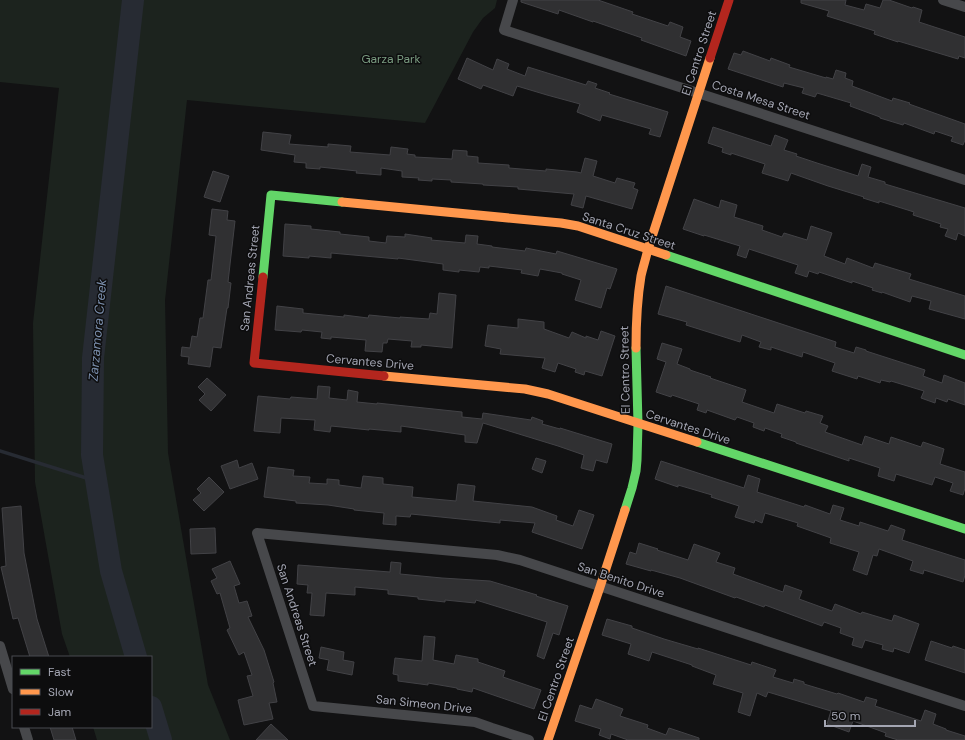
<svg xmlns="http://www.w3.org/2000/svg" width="965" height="740" font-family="'DM Sans',sans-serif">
<rect width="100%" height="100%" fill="#121213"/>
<polygon fill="#1c231e" points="0,0 497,0 495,8 483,18 473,32 425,123 187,100 165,300 168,453 208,685 230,740 97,740 93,727 151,727 151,657 70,657 62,634 35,482 33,323 59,88 0,82"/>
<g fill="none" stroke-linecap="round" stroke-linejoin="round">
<polyline stroke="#272b33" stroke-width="3.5" points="0,451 96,481"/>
<g stroke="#272b33" stroke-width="22">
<polyline points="133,0 93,358 92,455 111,571 136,657"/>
<polyline points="151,707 161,740"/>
</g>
</g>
<g fill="#303032" stroke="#424246">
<polygon points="521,0 598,0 633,12 632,14 668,26 670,22 683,27 680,37 691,41 686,56 641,40 642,38 593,21 593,22 559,10 558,14 521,2"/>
<polygon points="801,0 846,0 845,5 864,10 866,4 880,8 883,0 889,0 912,8 913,7 922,10 919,22 965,37 965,58 959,56 958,59 898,41 898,42 874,34 875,31 827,16 829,11 801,3"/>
<polygon points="743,51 770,61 771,58 790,65 789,67 826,78 826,77 833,79 836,70 846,73 845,78 853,81 852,86 892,101 893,98 910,103 909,104 965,124 965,140 963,145 951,141 953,137 935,131 934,134 904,123 903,125 880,118 880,117 850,106 851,103 817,93 815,97 802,93 804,88 784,83 783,87 728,69 734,53 741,55"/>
<polygon points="467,58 493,70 497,59 509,64 507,69 525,76 528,67 586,85 588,81 597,84 595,88 610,93 609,94 668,112 660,137 649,134 651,129 602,115 600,121 577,112 580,104 547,95 517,86 513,96 483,85 481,89 458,79"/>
<polygon points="713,127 771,146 775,135 788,140 784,150 797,154 796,156 817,163 858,176 862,164 871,167 868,177 885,182 885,184 965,208 965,236 958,233 956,240 945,236 948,229 940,227 941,224 913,215 914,212 879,201 879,203 863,198 864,197 828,186 791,173 788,181 762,173 765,164 731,153 731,155 722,152 723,148 708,143"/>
<polygon points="263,132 291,135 289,144 328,147 328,144 351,146 350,152 390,155 391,147 408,149 407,154 415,155 415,157 452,159 453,150 467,151 467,156 478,157 478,163 509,165 509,168 546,171 546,169 577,172 581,173 585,158 597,161 593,176 615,183 617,178 635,183 633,188 638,190 632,209 586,196 583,208 571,205 574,194 518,189 518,187 483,185 483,184 451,182 451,180 432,179 432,181 418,180 419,178 402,177 402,171 381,168 381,175 356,173 357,171 320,167 320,169 306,168 306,163 294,162 295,155 261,150"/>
<polygon points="213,171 229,176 220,202 204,197"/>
<polygon points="694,199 719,208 721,200 737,205 734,217 763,226 762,230 782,237 784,233 807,240 811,226 832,233 824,256 845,264 847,258 873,268 875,263 911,274 909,279 965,296 965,319 929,309 931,301 912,296 910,302 882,292 882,293 872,290 873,288 852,281 852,283 819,272 818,274 809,271 807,277 795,273 798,265 749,249 746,258 737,255 740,246 704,235 704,236 683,229"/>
<polygon points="212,209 228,211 227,220 235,221 228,282 231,283 228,308 227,308 221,348 213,347 210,367 188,364 189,357 181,356 182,347 190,348 192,336 197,337 200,318 203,318 208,280 211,280 216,236 209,235"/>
<polygon points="285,224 311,226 311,229 340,232 340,234 369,237 369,241 386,243 387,236 405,237 405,234 432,238 431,240 465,243 466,235 478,236 477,244 492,246 492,247 525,251 526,248 556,254 557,251 617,269 610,289 607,288 601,308 575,300 581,280 562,274 562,273 540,269 538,276 521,273 522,270 489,266 489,268 480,267 479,272 459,270 459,272 443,270 443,264 398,258 398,259 331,253 331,258 309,256 309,258 283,256"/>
<polygon points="666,286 836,342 835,347 854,353 856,347 866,350 866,351 925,370 923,376 942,383 944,375 965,383 965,405 948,399 947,402 936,398 935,403 921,398 924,391 891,381 890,382 881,380 880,383 858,376 857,379 832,371 835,363 803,352 802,357 771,347 771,350 759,347 761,342 742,335 740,342 686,325 687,322 658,314"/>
<polygon points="439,293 456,295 452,348 421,345 421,347 411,347 412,341 388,339 387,343 383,343 382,352 365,351 366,340 331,337 331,339 321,338 322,332 302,330 301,332 275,330 277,306 303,309 303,313 344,317 344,315 368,318 369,315 400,318 400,317 429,319 430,313 437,314"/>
<polygon points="518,319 544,322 544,329 569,338 572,332 586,338 586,336 598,340 601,331 615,336 602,376 585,371 584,375 575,372 576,369 558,363 555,372 542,368 545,358 500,354 501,349 485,346 488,325 518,328"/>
<polygon points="662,343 682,349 677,364 690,369 690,370 711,377 710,378 746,390 742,402 774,413 777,404 805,413 806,411 823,416 820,423 828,426 825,432 862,445 865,436 889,444 891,437 921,447 923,442 944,449 940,464 965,472 965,488 963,495 950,491 953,483 935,477 932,485 896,474 894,481 878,476 880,468 849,458 849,461 796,443 796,442 781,437 782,434 765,428 764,431 753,427 754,423 737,417 735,420 707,410 706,413 697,410 699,404 672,395 671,397 656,392 666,362 657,359"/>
<polygon points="207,378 226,395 211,411 199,400 205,394 198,387"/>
<polygon points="318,386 330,387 329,398 347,400 348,390 358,392 357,402 377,404 377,403 462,412 462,417 482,419 483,413 531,420 532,417 543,421 542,424 560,429 560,428 612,444 607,463 596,460 593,471 581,468 584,455 558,446 483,423 477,443 465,442 465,435 401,426 401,432 369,429 369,430 341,427 331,426 330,432 314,430 315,420 281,418 280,433 254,431 258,396 290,399 291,397 317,399"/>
<polygon points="536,458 546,461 542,473 532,469"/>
<polygon points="237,460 239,468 252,463 258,479 230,489 221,466"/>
<polygon points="661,461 744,488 748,475 760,479 757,492 804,507 805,505 830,514 833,505 844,508 840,520 859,526 860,522 888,531 891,525 905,530 902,540 965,560 965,575 963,582 924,570 923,574 910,570 913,561 879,549 877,556 873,555 867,575 853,570 859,552 830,543 831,538 797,526 798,523 765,513 762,523 755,520 754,523 735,517 739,506 711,497 712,495 678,485 678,487 655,479"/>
<polygon points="268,467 294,470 293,476 310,477 309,483 327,484 327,479 339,480 339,485 361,488 363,476 383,478 383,484 413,487 412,497 456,501 458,484 475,486 473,501 532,507 557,516 556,520 573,526 579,510 594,515 582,549 532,532 535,523 500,520 500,523 411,514 410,517 396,516 396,525 383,524 384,513 354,510 354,509 328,505 296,503 296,501 264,497"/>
<polygon points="209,477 224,492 204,511 193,500 201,493 197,489"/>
<polygon points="21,506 24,553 37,619 49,657 30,657 18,618 13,619 1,567 6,566 2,508"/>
<polygon points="215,528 216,553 191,554 190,529"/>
<polygon points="639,543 658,549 657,550 688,560 694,544 720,553 716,562 735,568 733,574 783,592 785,585 802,591 799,599 832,611 835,604 861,614 862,612 892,621 894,615 919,624 909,653 894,648 893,652 882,649 883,645 865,640 862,648 852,645 854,638 840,633 841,628 824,622 822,626 765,605 764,607 736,597 735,598 680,578 651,570 651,571 626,564 630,552 636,554"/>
<polygon points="230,561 240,584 234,586 239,603 247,601 252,616 248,617 264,650 274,682 273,683 277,702 269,703 273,719 244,725 238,700 253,696 247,676 252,675 244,652 239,655 227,630 230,628 220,593 217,594 211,581 217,578 212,569"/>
<polygon points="391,562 401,563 400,574 442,578 490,581 537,595 536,596 568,606 559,635 553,633 544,659 537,656 547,622 476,600 475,603 445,600 445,602 418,599 418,597 388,594 388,590 355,587 355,595 326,593 324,616 310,615 312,593 307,593 308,585 297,584 298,565 390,572"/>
<polygon points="607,619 632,626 632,628 664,639 698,649 698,648 751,665 752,662 776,670 773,677 793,683 794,679 804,682 804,684 837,694 838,693 864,702 866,697 877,700 875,706 921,721 925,710 936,714 933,724 946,729 946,730 965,736 965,740 898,740 885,736 886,733 853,721 849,732 827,724 831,711 768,692 766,697 757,693 750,716 738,712 743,693 713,684 716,675 692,666 692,665 652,652 649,661 628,654 631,644 602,635"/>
<polygon points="424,636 435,637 433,660 454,664 456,655 478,659 478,662 505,671 503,677 541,690 534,709 473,688 472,692 457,689 457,688 428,683 428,685 398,681 398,675 393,674 395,658 422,661"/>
<polygon points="931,641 952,648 953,646 965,650 965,673 925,660"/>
<polygon points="321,647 344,652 343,660 354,662 352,675 327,670 329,660 319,658"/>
<polygon points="596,699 623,709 620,716 648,725 647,728 666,735 669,728 699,738 699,740 628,740 611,734 610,739 599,735 601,729 575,721 580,705 592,709"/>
<polygon points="271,724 288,740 256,740"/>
<polygon points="50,727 72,727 76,740 54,740"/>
</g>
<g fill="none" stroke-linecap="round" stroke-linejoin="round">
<g stroke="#47484b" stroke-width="10">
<polyline points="513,0 504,30 965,180"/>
<polyline points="943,0 965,7"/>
<polyline points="0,646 13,689"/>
<polyline points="24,727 28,740"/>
<polyline points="529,740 492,728 475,722 313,706 257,533 497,555 520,560 965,706"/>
</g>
<g stroke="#63d668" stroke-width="9">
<polyline points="666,255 965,355"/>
<polyline points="263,277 271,195 342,202"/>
<polyline points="697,442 965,529"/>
<polyline points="625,510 632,488 636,471 637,460 638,424 636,348"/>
</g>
<g stroke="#ff974d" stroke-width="9">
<polyline points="342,202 561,223 578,226 666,255"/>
<path d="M 636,348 C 636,325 637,300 641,276 C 643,267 646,258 648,249 L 710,58"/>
<polyline points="384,376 525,389 548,394 697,442"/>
<polyline points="548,740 600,587 625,510"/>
</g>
<g stroke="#b3261e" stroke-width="9">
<polyline points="710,58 729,0"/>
<polyline points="263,277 254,363 384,376"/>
</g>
</g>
<g text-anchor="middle" stroke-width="3" stroke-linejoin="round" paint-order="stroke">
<g font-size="12" fill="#a4a6b3" stroke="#0d0d0e">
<text transform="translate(699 53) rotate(-72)" y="4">El Centro Street</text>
<text transform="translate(761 100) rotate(18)" y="4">Costa Mesa Street</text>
<text transform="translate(629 231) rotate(18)" y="4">Santa Cruz Street</text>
<text transform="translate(250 278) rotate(-84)" y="4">San Andreas Street</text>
<text transform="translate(370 362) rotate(5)" y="4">Cervantes Drive</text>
<text transform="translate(625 370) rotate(-91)" y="4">El Centro Street</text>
<text transform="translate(688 427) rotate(18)" y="4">Cervantes Drive</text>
<text transform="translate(621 580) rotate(18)" y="4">San Benito Drive</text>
<text transform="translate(297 615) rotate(72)" y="4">San Andreas Street</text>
<text transform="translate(556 679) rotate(-71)" y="4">El Centro Street</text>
<text transform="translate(424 704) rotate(6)" y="4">San Simeon Drive</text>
</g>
<g font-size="12" fill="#7b9d82" stroke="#0d0d0e">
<text x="391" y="63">Garza Park</text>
</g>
<g font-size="13" font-style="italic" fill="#7b8fad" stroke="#0d0d0e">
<text transform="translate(97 330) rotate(-85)" y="5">Zarzamora Creek</text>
</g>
</g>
<rect x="12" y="656" width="140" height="72" fill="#0d0d0e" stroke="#494a50"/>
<rect x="20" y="669" width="20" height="6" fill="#63d668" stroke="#494a50"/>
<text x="48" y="676" font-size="12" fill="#a4a6b3">Fast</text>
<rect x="20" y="689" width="20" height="6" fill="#ff974d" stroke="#494a50"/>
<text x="48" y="696" font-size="12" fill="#a4a6b3">Slow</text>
<rect x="20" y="709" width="20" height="6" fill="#b3261e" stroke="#494a50"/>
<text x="48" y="716" font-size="12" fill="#a4a6b3">Jam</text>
<path d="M825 720v6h90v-6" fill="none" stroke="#a4a6b3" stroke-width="2"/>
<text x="831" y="720" font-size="12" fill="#a4a6b3" stroke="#0d0d0e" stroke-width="3" paint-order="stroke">50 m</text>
</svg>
